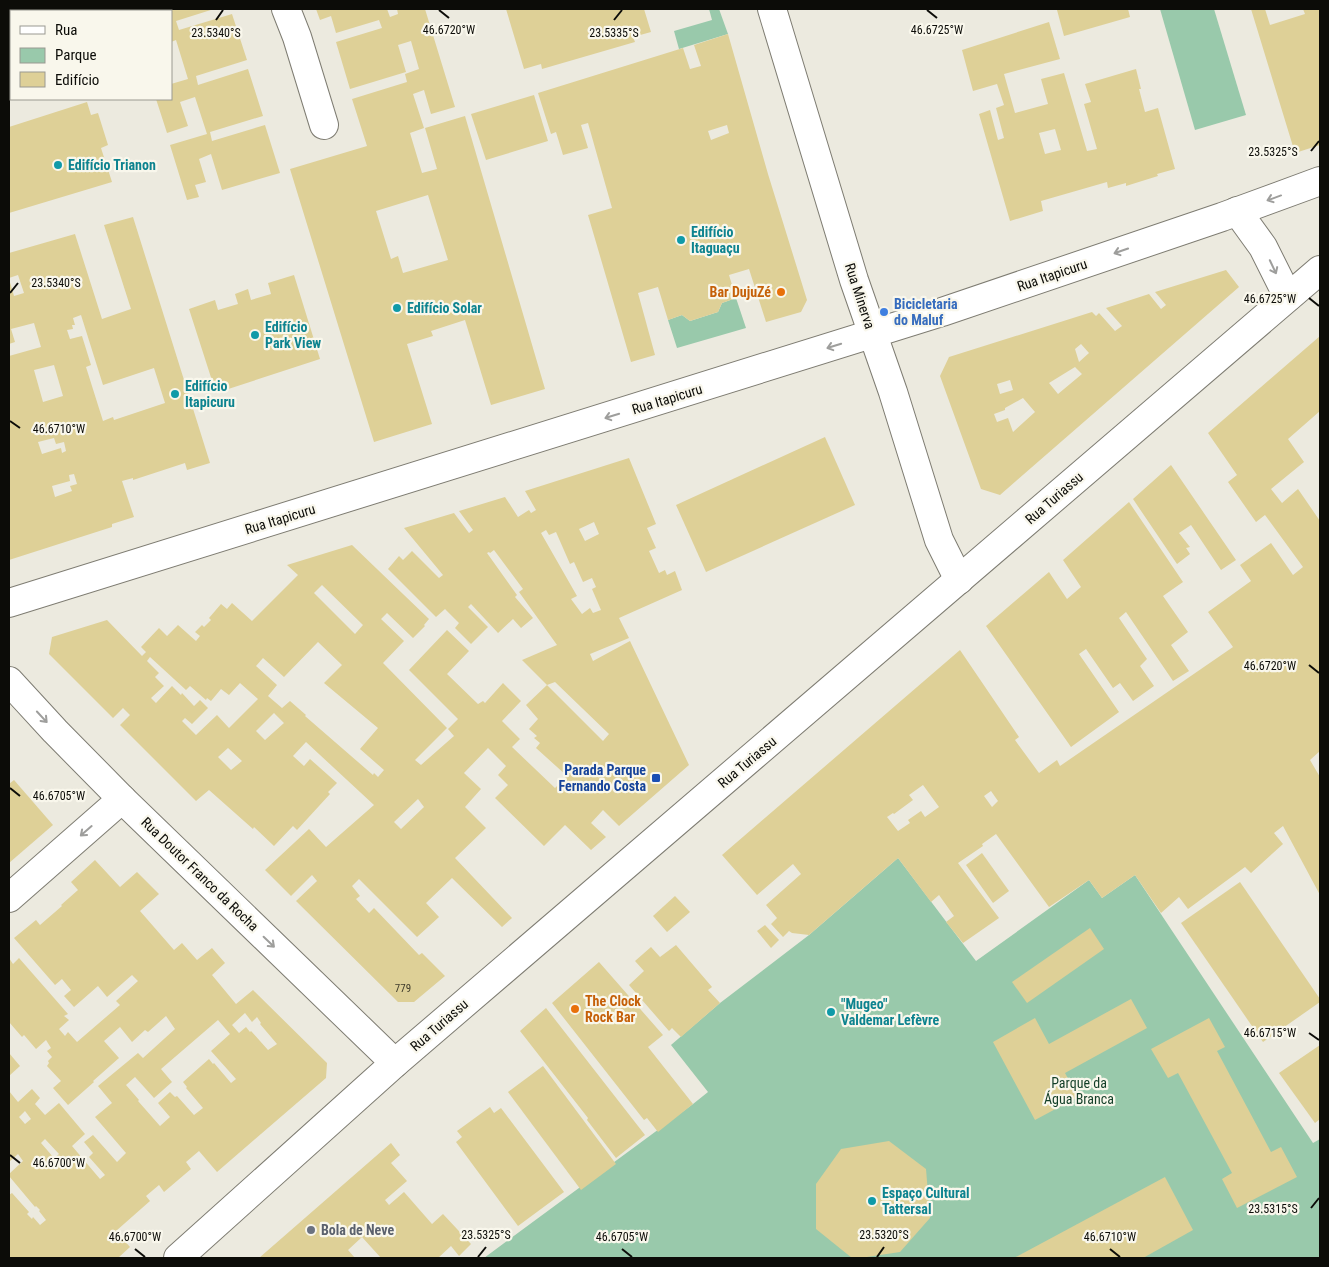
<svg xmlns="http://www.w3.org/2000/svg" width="1329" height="1267" font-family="'Roboto Condensed',sans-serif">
<rect width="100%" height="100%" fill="#eceadf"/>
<g fill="#99c9ab">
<polygon points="709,9 719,9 728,34 679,49 674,31 712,20"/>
<polygon points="1160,9 1214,9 1246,115 1195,130"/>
<polygon points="736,298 746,328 677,348 668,320 682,315 690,321 718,312 722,303"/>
<polygon points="898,858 976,961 1089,880 1102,898 1135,875 1313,1143 1320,1139 1320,1258 484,1258 693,1104 708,1092 671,1045 720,1003 809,935"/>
</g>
<g fill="#ded097" fill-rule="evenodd">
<polygon points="128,9 155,9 156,11 129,11"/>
<polygon points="168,9 214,9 176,21 179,30 232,14 247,60 196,76 198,85 248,69 263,116 210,132 212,141 265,125 280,173 222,190 211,154 199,159 206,182 195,185 199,197 187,200 170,145 207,134 195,97 180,102 188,126 167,133 156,99 171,99 171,84 188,79 176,40 171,42 171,22 172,22 171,11 169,11"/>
<path d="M 316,9 L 387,9 L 390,17 L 398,14 L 397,9 L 425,9 L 455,107 L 431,114 L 424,90 L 413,94 L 424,128 L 410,133 L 422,173 L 437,169 L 425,128 L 465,116 L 545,389 L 491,405 L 465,320 L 431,331 L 433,336 L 407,344 L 432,424 L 374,442 L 290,169 L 367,146 L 352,99 L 407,82 L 405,74 L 419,69 L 411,41 L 398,45 L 406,72 L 350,89 L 336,42 L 382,28 L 379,20 L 336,33 L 331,16 L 320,20 ZM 428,195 L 448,260 L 403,273 L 398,256 L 391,259 L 376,211 Z"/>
<polygon points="506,9 644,9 651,32 633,37 635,42 542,69 541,64 524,69"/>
<polygon points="1059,9 1128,9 1130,17 1064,36 1057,10"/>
<polygon points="1251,9 1265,9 1270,25 1305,14 1303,9 1320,9 1320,145 1295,153"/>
<path d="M 1049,22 L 1060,59 L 1004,74 L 1015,113 L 1048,104 L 1041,79 L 1064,73 L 1087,151 L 1097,149 L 1084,104 L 1091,102 L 1085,84 L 1136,69 L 1141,89 L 1139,89 L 1145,112 L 1158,108 L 1175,169 L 1157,174 L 1158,176 L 1126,186 L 1126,183 L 1108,188 L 1107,182 L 1041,201 L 1043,211 L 1010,221 L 979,114 L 990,110 L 998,140 L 1004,138 L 996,108 L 1004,105 L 997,84 L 973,91 L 962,50 ZM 1055,129 L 1061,150 L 1045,154 L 1039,133 Z"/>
<path d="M 728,34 L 768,174 L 807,300 L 801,312 L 766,322 L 749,269 L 729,275 L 736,298 L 722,303 L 718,312 L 690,321 L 682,315 L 668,320 L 658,287 L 638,293 L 655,355 L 631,362 L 588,215 L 612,208 L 588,123 L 581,125 L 588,148 L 563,155 L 556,132 L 551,134 L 538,93 L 683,48 L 690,69 L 701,66 L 694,45 ZM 727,125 L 729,133 L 711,140 L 708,131 Z"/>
<polygon points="534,95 548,141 486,160 471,114"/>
<polygon points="87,102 91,115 98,113 108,145 101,148 112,182 9,213 9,127"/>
<path d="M 133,217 L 210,463 L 187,470 L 185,463 L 133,480 L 133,478 L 122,481 L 134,517 L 112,524 L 112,527 L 9,560 L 9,356 L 41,347 L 34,323 L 11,329 L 15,342 L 9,344 L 9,279 L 14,296 L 24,293 L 18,275 L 9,278 L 9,253 L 75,234 L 102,319 L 131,309 L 104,225 ZM 81,315 L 103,385 L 154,368 L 165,403 L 114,420 L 113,417 L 103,421 L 86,367 L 91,365 L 82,336 L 70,339 L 67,330 L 73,329 L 72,325 L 75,325 L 73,318 ZM 54,365 L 63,396 L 43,402 L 34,370 ZM 54,438 L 56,444 L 64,442 L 66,451 L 62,453 L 61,448 L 42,454 L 38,442 ZM 74,474 L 77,484 L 70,486 L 72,491 L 55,497 L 52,486 L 70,481 L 69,475 Z"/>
<path d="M 1226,270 L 1239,287 L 1000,495 L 981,489 L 940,376 L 949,357 L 1092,312 L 1096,316 L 1099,313 L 1115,331 L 1122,326 L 1106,308 L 1149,294 L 1161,309 L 1166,305 L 1155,292 ZM 1081,344 L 1089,353 L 1079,362 L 1075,349 ZM 1075,367 L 1082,374 L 1058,394 L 1049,383 ZM 1010,380 L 1013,390 L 1000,394 L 997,384 ZM 1023,398 L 1035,412 L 1013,432 L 1008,418 L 997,422 L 994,414 L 1005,410 L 1005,408 Z"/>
<polygon points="294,275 320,359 216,393 189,309 215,300 218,310 238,304 235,294 248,289 251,300 271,294 268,283"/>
<path d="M 1320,336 L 1320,411 L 1288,439 L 1304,462 L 1271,489 L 1282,503 L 1298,489 L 1320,521 L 1320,751 L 1310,760 L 1320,777 L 1320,895 L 1283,826 L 1274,833 L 1283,844 L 1251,873 L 1245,867 L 1188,909 L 1179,897 L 1161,913 L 1135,875 L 1102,898 L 1089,880 L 1049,907 L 996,834 L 982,844 L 983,846 L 958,863 L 999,918 L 963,943 L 946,922 L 954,916 L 939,895 L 931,902 L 898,858 L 809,935 L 792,933 L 789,931 L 783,937 L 771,924 L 777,918 L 766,905 L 801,874 L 793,864 L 757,895 L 722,855 L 960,650 L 1019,737 L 1015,740 L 1039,773 L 1057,760 L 1060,766 L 1233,647 L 1208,612 L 1251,581 L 1240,565 L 1271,543 L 1293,575 L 1303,567 L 1265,515 L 1256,522 L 1228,482 L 1237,475 L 1208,433 ZM 923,785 L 939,807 L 925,817 L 921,811 L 908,820 L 910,823 L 898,831 L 887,817 L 893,813 L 894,814 L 913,800 L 909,795 ZM 991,791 L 998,801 L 992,807 L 984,796 Z"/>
<polygon points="825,437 855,505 706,572 676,505"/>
<path d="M 629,458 L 656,524 L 647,528 L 656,548 L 649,551 L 659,573 L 665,570 L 667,575 L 675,571 L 682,590 L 619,618 L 629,638 L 590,654 L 593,661 L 630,641 L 689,765 L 619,826 L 603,810 L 591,823 L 606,837 L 591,850 L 565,825 L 544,846 L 495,798 L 508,785 L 498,775 L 506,766 L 488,748 L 464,773 L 481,789 L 465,807 L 486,828 L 455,858 L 512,918 L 502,927 L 452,878 L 426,903 L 439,917 L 417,937 L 359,879 L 352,886 L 360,896 L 356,899 L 369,913 L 374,908 L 419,955 L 422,953 L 445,976 L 414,1002 L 398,1002 L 296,901 L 317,881 L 312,875 L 291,896 L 265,870 L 309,829 L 326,847 L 374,805 L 306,742 L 293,756 L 304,766 L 310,759 L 337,783 L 328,792 L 330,794 L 297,830 L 293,826 L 274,846 L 254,827 L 253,829 L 209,790 L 196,801 L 120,725 L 130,715 L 123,708 L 113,718 L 49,654 L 52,637 L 107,620 L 142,656 L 146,652 L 141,647 L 159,628 L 167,636 L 178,625 L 196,641 L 200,636 L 195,632 L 202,625 L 204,627 L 211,620 L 209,618 L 221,604 L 227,609 L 232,603 L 252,621 L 298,575 L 287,565 L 352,545 L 429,619 L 424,625 L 425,626 L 413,638 L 387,613 L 381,619 L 404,641 L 383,663 L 447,728 L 415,760 L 421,765 L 454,736 L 448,729 L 458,719 L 409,670 L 447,630 L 469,651 L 447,674 L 478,704 L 483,701 L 485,703 L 503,683 L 521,701 L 502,721 L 520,739 L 512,747 L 555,788 L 567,776 L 536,748 L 540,743 L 534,738 L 537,736 L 529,729 L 538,719 L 526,705 L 547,685 L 603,741 L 609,734 L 555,682 L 547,685 L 522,660 L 557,645 L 519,592 L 523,589 L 494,550 L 490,553 L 489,552 L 487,553 L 517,595 L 515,597 L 533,618 L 521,628 L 513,619 L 498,633 L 471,604 L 468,607 L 488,627 L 471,644 L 455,628 L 459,623 L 445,609 L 436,617 L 388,569 L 399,556 L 403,560 L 412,551 L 439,578 L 443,575 L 404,528 L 454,513 L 469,533 L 473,530 L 459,511 L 505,497 L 518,517 L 529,510 L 531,513 L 536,510 L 525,491 ZM 594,522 L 599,534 L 585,541 L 579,529 ZM 546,530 L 549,535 L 556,532 L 570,564 L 574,562 L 583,582 L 592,578 L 596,587 L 592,589 L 601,610 L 593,613 L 590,608 L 582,614 L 571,599 L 577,596 L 541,533 ZM 322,585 L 363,625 L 355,634 L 314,593 ZM 318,642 L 342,665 L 324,683 L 378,728 L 360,749 L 384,770 L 378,777 L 374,773 L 373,775 L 305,716 L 306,715 L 290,701 L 282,708 L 268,696 L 277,685 L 256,666 L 263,658 L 284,677 ZM 150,657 L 186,690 L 190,686 L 206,700 L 207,698 L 211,701 L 221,689 L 229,695 L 240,683 L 258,699 L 229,728 L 217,715 L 196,735 L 182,721 L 185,718 L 192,724 L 208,708 L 200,700 L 194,706 L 182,693 L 181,695 L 172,686 L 156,703 L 151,698 L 164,686 L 155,677 L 159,673 L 147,661 ZM 274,713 L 284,723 L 265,740 L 256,731 ZM 228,748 L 242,761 L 231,770 L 218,757 ZM 418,799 L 424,807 L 401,829 L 394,822 Z"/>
<polygon points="1171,465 1236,560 1221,570 1191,525 1179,533 1190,547 1186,548 1190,554 1177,564 1133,499"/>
<polygon points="1129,502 1183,582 1163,596 1188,632 1171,645 1189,671 1173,681 1126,612 1119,618 1147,659 1140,666 1154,686 1133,701 1120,683 1113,688 1086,649 1079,654 1119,712 1071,747 986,626 1049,572 1067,599 1081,587 1063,560"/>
<polygon points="14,780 53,825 9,863 9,784"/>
<polygon points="982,853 1009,891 993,903 966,865"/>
<path d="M 95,860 L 120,887 L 137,872 L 159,894 L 140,911 L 174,950 L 182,943 L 197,960 L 212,948 L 225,963 L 212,975 L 236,1004 L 253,990 L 327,1063 L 326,1078 L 217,1172 L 199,1151 L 186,1162 L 191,1169 L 164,1192 L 159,1185 L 146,1196 L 150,1201 L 116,1231 L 130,1247 L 118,1258 L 9,1258 L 9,1195 L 12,1193 L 29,1212 L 27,1214 L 32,1219 L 33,1217 L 40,1225 L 46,1220 L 39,1211 L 40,1210 L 36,1206 L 35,1207 L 9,1176 L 9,1174 L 23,1161 L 18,1154 L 9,1162 L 9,1091 L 18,1102 L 32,1089 L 40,1098 L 35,1104 L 45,1115 L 59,1103 L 85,1134 L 72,1146 L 100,1179 L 105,1175 L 89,1157 L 93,1153 L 84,1142 L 93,1135 L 117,1162 L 126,1153 L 95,1117 L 112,1103 L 98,1086 L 138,1053 L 143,1058 L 175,1029 L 166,1016 L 148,1032 L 145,1030 L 132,1042 L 120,1027 L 104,1041 L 119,1058 L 93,1081 L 94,1082 L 68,1105 L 53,1088 L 61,1081 L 47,1066 L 49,1063 L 48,1061 L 52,1057 L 47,1051 L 51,1048 L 46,1040 L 36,1049 L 24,1035 L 22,1037 L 9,1022 L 9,958 L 13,964 L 19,958 L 68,1014 L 64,1016 L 69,1020 L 59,1029 L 65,1036 L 68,1032 L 77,1042 L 120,1005 L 116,1001 L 138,981 L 132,975 L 107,997 L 98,986 L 74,1007 L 64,996 L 71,990 L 62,979 L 55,985 L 14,938 L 36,920 L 40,925 L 62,906 L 61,905 L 78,890 L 71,882 ZM 245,1013 L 252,1022 L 257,1017 L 261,1023 L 260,1024 L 277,1044 L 268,1050 L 251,1031 L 250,1032 L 246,1027 L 239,1033 L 232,1025 ZM 218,1020 L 230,1034 L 211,1051 L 236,1079 L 231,1083 L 214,1063 L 213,1064 L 209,1059 L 183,1082 L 187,1087 L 186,1088 L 203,1108 L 194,1115 L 177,1096 L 175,1097 L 170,1092 L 158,1103 L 170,1117 L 160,1126 L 138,1101 L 139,1100 L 126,1085 L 135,1077 L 154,1098 L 172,1082 L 161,1069 ZM 25,1111 L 31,1119 L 25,1124 L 19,1117 ZM 45,1139 L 59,1154 L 54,1158 L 41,1143 Z"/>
<polygon points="1240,882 1320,999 1320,1002 1263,1042 1181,923"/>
<polygon points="675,896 690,912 667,932 653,916"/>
<polygon points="765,925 779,940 771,948 757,931"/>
<polygon points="1090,928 1104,949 1027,1003 1012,982"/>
<polygon points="676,945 712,987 708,990 720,1003 681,1037 672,1028 669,1031 629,985 644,971 635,961 651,947 660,957"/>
<polygon points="599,962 663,1035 648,1047 693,1104 658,1132 647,1118 644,1120 552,1003"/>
<polygon points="1131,999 1147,1028 1065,1073 1078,1097 1035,1120 993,1042 1035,1018 1049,1044"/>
<polygon points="546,1008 645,1135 616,1158 587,1120 588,1118 520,1031"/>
<polygon points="1209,1018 1225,1047 1217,1051 1271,1152 1281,1147 1297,1177 1237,1208 1222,1179 1232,1173 1178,1073 1168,1078 1151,1049"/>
<polygon points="1320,1045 1320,1119 1315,1123 1279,1073"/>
<polygon points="9,1053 20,1066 9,1076"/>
<polygon points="543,1066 616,1164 581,1190 508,1092"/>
<polygon points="490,1107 494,1113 501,1108 564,1192 518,1226 456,1142 462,1137 457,1131"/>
<polygon points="889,1141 926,1169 930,1218 900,1252 860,1258 852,1258 816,1229 816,1184 841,1149"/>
<polygon points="391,1143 400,1155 391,1163 407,1181 385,1200 389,1205 404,1192 432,1224 443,1214 471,1244 459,1256 451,1246 438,1258 381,1258 362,1237 348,1250 355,1258 259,1258"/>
<polygon points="1165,1177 1193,1230 1143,1258 1014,1258"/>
</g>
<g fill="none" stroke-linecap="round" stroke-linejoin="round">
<defs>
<g id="minor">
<polyline points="286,9 297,37 324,125"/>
<polyline points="772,9 854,280 893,392 939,540 959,580"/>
<polyline points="9,681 55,731 122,799 395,1063"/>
<polyline points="9,898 122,799"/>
</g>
<g id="tertiary">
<polyline points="1237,211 1263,247 1288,297"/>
<polyline points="9,603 942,312 1222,217 1320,181"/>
<polyline points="178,1258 395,1063 1320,270"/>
</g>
</defs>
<use href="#minor" stroke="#7e7c72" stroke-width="30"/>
<use href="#tertiary" stroke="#7e7c72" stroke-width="30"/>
<use href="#minor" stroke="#fff" stroke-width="28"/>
<use href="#tertiary" stroke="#fff" stroke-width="28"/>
</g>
<defs><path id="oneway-shaft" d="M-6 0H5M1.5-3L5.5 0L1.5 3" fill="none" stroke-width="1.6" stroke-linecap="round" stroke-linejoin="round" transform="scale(1.25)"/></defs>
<g stroke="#9e9e9c">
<use href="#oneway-shaft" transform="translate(1274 198) rotate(160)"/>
<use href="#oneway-shaft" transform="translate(1121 251) rotate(161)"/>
<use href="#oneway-shaft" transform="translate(1273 267) rotate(65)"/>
<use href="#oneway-shaft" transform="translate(834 346) rotate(163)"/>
<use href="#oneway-shaft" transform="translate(612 416) rotate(163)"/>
<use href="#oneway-shaft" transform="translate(42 717) rotate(47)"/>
<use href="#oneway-shaft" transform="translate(86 831) rotate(139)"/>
<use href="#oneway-shaft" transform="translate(269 942) rotate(44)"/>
</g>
<path fill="none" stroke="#0c0c08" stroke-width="2" d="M 439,10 L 449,18M 927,10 L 937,18M 216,20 L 223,10M 614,20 L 622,10M 1311,151 L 1319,141M 10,293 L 18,283M 1309,298 L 1319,306M 10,421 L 20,428M 1309,665 L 1319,673M 10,788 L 20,796M 1309,1033 L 1319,1040M 10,1155 L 20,1163M 1311,1208 L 1319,1198M 135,1249 L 145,1257M 622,1249 L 632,1257M 1110,1249 L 1120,1257M 478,1257 L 486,1247M 877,1257 L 884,1247"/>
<g fill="#0f9aa8" stroke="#f9f7ec" stroke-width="2">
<circle cx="58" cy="165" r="5"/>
<circle cx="681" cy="240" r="5"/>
<circle cx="397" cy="308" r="5"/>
<circle cx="255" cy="335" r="5"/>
<circle cx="175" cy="394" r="5"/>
<circle cx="831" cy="1012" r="5"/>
<circle cx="872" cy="1201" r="5"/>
</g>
<g fill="#e8710a" stroke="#f9f7ec" stroke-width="2">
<circle cx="781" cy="292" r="5"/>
<circle cx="575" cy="1009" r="5"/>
</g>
<circle fill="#3f7fe0" stroke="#f9f7ec" stroke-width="2" cx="884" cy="312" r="5"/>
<rect fill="#1a4fb4" stroke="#f9f7ec" stroke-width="2" x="651" y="773" width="10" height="10" rx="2.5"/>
<circle fill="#6b7280" stroke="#f9f7ec" stroke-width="2" cx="311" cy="1230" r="5"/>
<g text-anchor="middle" stroke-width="4.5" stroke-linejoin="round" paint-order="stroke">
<g font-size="11" fill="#403d2c">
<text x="403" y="992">779</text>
</g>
<g font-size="14" font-weight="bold" fill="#0d838f" stroke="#f9f7ec" text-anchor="start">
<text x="68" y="170">Edifício Trianon</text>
<text x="691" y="237">Edifício<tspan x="691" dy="16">Itaguaçu</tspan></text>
<text x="407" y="313">Edifício Solar</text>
<text x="265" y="332">Edifício<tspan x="265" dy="16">Park View</tspan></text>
<text x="185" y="391">Edifício<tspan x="185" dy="16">Itapicuru</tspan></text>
<text x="841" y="1009">"Mugeo"<tspan x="841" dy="16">Valdemar Lefèvre</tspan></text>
<text x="882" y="1198">Espaço Cultural<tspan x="882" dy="16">Tattersal</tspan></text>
</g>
<g font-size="14" fill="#0c0c08" stroke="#f9f7ec">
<text transform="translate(1052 275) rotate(-19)" y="5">Rua Itapicuru</text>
<text transform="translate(860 296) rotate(72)" y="5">Rua Minerva</text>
<text transform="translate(667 399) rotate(-17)" y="5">Rua Itapicuru</text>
<text transform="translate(1054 498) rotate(-41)" y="5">Rua Turiassu</text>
<text transform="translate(280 519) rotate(-17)" y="5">Rua Itapicuru</text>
<text transform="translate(747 762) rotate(-40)" y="5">Rua Turiassu</text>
<text transform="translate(200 874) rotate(44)" y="5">Rua Doutor Franco da Rocha</text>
<text transform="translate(439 1025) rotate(-41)" y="5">Rua Turiassu</text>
</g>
<g font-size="14" font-weight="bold" fill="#c56008" stroke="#f9f7ec" text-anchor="end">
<text x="771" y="297">Bar DujuZé</text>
<text x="585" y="1006" text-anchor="start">The Clock<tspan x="585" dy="16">Rock Bar</tspan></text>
</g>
<g font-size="14" font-weight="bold" fill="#366cbe" stroke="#f9f7ec" text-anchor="start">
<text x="894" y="309">Bicicletaria<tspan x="894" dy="16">do Maluf</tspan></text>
</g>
<g font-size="14" font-weight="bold" fill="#164399" stroke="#f9f7ec" text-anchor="end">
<text x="646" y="775">Parada Parque<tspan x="646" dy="16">Fernando Costa</tspan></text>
</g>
<g font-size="14" fill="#123e27" stroke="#f9f7ec">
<text x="1079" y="1088">Parque da<tspan x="1079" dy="16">Água Branca</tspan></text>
</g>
<g font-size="14" font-weight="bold" fill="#5b616d" stroke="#f9f7ec" text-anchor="start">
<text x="321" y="1235">Bola de Neve</text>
</g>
</g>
<g font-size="12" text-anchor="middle" fill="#0c0c08" stroke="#f9f7ec" stroke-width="4.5" stroke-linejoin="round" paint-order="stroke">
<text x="449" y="34">46.6720°W</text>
<text x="937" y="34">46.6725°W</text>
<text x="216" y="37">23.5340°S</text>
<text x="614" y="37">23.5335°S</text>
<text x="1273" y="156">23.5325°S</text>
<text x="56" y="287">23.5340°S</text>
<text x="1270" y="303">46.6725°W</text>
<text x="59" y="433">46.6710°W</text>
<text x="1270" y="670">46.6720°W</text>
<text x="59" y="800">46.6705°W</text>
<text x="1270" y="1037">46.6715°W</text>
<text x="59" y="1167">46.6700°W</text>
<text x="1273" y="1213">23.5315°S</text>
<text x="486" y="1239">23.5325°S</text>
<text x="884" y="1239">23.5320°S</text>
<text x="135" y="1241">46.6700°W</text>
<text x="622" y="1241">46.6705°W</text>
<text x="1110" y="1241">46.6710°W</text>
</g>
<rect width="1329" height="1267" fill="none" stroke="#0c0c08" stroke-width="20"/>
<rect x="10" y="10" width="162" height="90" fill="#f9f7ec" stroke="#9a9991"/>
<rect x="20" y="26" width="25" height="8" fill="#ffffff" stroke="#9a9991"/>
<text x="55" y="35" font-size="15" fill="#0c0c08">Rua</text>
<rect x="20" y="48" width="25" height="15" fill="#99c9ab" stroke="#9a9991"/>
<text x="55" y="60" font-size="15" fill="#0c0c08">Parque</text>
<rect x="20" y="72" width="25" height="15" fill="#ded097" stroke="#9a9991"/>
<text x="55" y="85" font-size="15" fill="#0c0c08">Edifício</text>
</svg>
